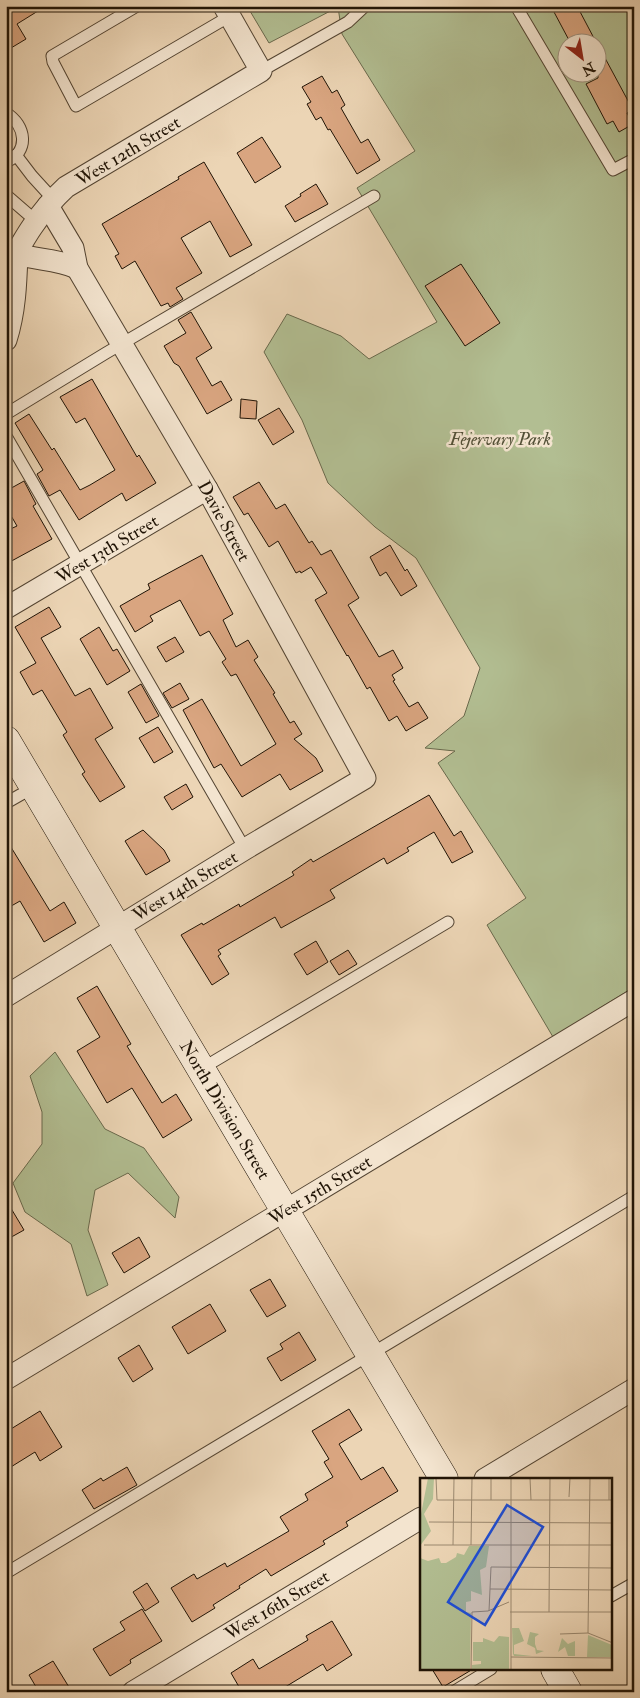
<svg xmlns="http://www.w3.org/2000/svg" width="640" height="1698" font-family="'IM FELL Double Pica',serif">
<rect width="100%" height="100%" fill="#ecd5b5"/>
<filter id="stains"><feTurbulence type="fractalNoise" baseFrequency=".004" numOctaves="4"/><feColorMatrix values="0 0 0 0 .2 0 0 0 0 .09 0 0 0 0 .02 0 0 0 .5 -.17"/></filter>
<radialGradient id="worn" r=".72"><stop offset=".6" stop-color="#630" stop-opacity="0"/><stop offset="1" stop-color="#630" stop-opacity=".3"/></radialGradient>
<g fill="#b2be92" stroke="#69694c" fill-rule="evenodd">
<path d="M 247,6 L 634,6 L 634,987 L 553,1037 L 487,925 L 526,898 L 438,763 L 455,751 L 425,748 L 464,716 L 480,668 L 416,558 L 375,527 L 328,483 L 302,420 L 264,352 L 287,314 L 341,336 L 369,359 L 437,322 L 357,188 L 415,151 L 342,34 L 338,7 L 269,43 ZM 568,42 L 598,42 L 598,72 L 568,72 Z"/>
<polygon points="55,1052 105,1129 144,1148 179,1197 175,1218 128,1173 95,1190 88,1230 108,1285 87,1296 71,1244 25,1212 13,1183 42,1144 42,1112 30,1076"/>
</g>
<g fill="#d9a580" stroke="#201406">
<polygon points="6,6 46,6 17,24 26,39 6,51"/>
<polygon points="566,6 577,6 596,42 570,42 554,12"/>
<polygon points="598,45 633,110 627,113 633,124 619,132 613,121 607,124 586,84 598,78"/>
<polygon points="322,76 332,93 337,90 345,105 341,108 361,143 368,139 380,160 357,174 330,129 328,130 321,117 316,120 307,104 311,102 302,87"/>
<polygon points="262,137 281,167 255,183 237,153"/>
<polygon points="204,162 252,245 230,257 210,221 181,238 202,273 176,288 183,299 170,307 168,303 161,306 135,261 122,269 115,256 119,254 102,224 179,179 178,177"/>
<polygon points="316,184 328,204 295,222 285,206 301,196 300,194"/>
<polygon points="461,264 500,323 465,346 425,286"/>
<polygon points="191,312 212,348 196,358 212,386 221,381 232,400 207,414 179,366 174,363 164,346 186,333 178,320"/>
<polygon points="92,379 137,457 139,455 156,483 126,501 122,493 79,520 60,490 49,496 37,474 43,470 15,423 29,414 52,450 54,448 80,490 90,485 115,470 85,418 76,423 60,397"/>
<polygon points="241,399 257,401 256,419 240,418"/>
<polygon points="279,408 294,432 273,445 258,420"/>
<polygon points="24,481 36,504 33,506 52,539 6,564 6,531 17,526 6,507 6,491"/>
<polygon points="259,482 276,509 285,504 309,543 312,541 321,555 331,550 359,598 348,605 379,657 393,650 403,668 392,675 395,680 393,681 409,707 418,702 428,718 406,731 397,716 389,721 370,687 367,689 348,655 347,656 315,600 327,593 311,567 301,573 300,571 296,573 278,541 269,547 248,513 244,515 233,497"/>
<polygon points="390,545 405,571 407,569 417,586 401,596 386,572 380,576 370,557"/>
<polygon points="202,555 233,614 223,620 236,647 248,640 258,657 254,660 275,693 273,694 290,723 294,721 302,734 294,739 316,758 323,771 290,790 280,774 242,797 221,764 214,768 183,710 202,699 241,766 276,744 236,674 231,676 222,662 226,659 209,631 200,636 180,600 150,616 153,621 135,632 120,606 150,589 148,584"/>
<polygon points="49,607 61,627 41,638 75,696 90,688 113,728 95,739 125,787 100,802 82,774 85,772 63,735 67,732 42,690 33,695 20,672 36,663 15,627"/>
<polygon points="99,627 113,651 117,649 130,671 107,685 80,639"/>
<polygon points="175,637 184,652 166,662 157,647"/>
<polygon points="180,683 189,699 172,708 163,693"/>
<polygon points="141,684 159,716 146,723 128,692"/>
<polygon points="158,727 173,752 154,763 139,738"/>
<polygon points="186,784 193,797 172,810 164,797"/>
<polygon points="429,795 454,836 461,831 473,852 452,863 434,832 407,848 409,851 387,864 384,858 330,890 335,898 281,928 275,917 218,950 221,954 218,956 229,974 212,985 181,935 202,923 203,925 239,904 240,907 294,875 292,872 311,859 313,862"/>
<polygon points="143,830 164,850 170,861 146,875 125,841"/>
<polygon points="6,839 50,911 64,902 76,923 44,942 20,901 6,909"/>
<polygon points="316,941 328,962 307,975 294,954"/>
<polygon points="348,950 357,964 339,975 330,961"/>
<polygon points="97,986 131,1044 127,1046 162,1103 176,1094 192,1120 163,1138 132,1088 107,1103 77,1051 100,1037 77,998"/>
<polygon points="6,1200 24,1230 6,1240"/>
<polygon points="139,1237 150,1257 124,1273 112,1253"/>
<polygon points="270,1279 286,1306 267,1317 250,1290"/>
<polygon points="210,1304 226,1331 188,1354 172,1327"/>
<polygon points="299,1332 316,1360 281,1381 267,1358 283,1349 280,1344"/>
<polygon points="139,1345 153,1369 133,1382 118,1358"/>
<polygon points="349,1409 362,1430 339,1444 361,1480 383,1467 398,1491 346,1522 348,1526 323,1541 325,1544 271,1576 266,1569 239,1586 240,1588 213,1605 215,1608 192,1622 171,1588 194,1574 197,1579 225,1563 227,1567 289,1531 280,1517 308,1500 305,1494 333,1477 324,1462 329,1459 312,1431"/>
<polygon points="40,1411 62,1447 40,1461 35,1452 6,1470 6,1432"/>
<polygon points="127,1467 137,1485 94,1509 82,1490 101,1478 103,1481"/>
<polygon points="147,1583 159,1602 145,1611 133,1592"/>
<polygon points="142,1609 162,1641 130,1660 131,1663 110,1676 93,1649 125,1630 120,1622"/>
<polygon points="332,1621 352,1655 327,1671 323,1664 277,1692 242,1692 231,1673 253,1659 259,1669 308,1640 306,1636"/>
<polygon points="53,1661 72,1692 39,1692 29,1675"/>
<polygon points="432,1669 473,1669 443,1687"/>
</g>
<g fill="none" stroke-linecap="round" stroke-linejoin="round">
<defs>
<g id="service">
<polyline points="137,6 52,56 53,62 76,106 230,16"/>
<polyline points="516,6 613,170 634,159"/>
<polyline points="261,71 348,22 365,6"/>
<path d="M 6,113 C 26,125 30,152 6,162"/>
<polyline points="16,155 32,176 53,199"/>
<polyline points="6,195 36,221"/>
<polyline points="6,414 106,353 374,196"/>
<polyline points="6,436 245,849"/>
<polyline points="6,803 34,787"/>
<polyline points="201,1069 448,922"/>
<polyline points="6,1573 634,1196"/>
<polyline points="611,1596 634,1583"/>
<polyline points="453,1692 491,1669"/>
</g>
<g id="minor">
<path d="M 17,254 C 37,260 58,259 77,268"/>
<path d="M 6,267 C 16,255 23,240 32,227 C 42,212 53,199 66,187 L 261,71 L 224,6"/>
<path d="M 6,340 C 15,312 16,283 17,254"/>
<polyline points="6,608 207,489"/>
<polyline points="6,996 245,849 365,778 207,489 77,268 73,248 48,206"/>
<polyline points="6,1379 634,1000"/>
<polyline points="485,1479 634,1389"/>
<polyline points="133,1692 421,1518"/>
</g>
<g id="secondary">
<polyline points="6,740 444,1479"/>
<polyline points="555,1669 568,1692"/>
</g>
</defs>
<use href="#service" stroke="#534432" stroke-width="13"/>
<use href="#minor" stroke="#534432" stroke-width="23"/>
<use href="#secondary" stroke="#201406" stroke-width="29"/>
<use href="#service" stroke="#f3e4cf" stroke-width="11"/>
<use href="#minor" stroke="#f3e4cf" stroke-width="21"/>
<use href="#secondary" stroke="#f3e4cf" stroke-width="28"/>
</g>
<g text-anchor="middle" stroke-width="5" stroke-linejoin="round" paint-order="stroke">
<g font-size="18" fill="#201406" stroke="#f3e4cf">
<text transform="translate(128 151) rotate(-31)" y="6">West 12th Street</text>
<text transform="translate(224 521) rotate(61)" y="6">Davie Street</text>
<text transform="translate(107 549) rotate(-31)" y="6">West 13th Street</text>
<text transform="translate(185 886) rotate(-31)" y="6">West 14th Street</text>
<text transform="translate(225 1110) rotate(59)" y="6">North Division Street</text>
<text transform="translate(320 1190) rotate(-31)" y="6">West 15th Street</text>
<text transform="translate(277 1605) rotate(-31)" y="6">West 16th Street</text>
</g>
<g font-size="18" font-style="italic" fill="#535037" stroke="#f3e4cf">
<text x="500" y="445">Fejervary Park</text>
</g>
</g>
<g transform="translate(420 1478)">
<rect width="192" height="192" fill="#ecd5b5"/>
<path d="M 8,0 L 14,0 L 13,21 L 4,36 L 11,53 L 0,68 L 0,41 ZM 49,68 L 69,68 L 66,89 L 60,92 L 62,117 L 51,113 L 51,123 L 46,124 L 46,134 L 51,135 L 50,192 L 0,192 L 0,80 L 8,83 L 19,80 L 21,85 L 26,85 L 36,79 L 37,75 L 44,77 ZM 92,150 L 99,150 L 104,163 L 94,167 L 94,176 L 112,178 L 94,178 L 93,176 ZM 110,154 L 119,156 L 115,159 L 115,166 L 117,172 L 124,173 L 116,176 L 115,170 L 107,166 ZM 168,157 L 192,167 L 192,179 L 167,179 ZM 79,158 L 89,159 L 89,192 L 52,192 L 52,187 L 61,186 L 61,183 L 53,183 L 53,164 L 63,164 L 63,160 L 74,164 ZM 142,160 L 148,166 L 155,163 L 155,178 L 148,178 L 145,169 L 138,174 Z" fill="#b2be92"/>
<path fill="none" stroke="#9a886f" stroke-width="1" d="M 16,0 L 17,22 L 193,22M 110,0 L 111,22M 149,19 L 150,0M 71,22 L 71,0M 189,22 L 189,0M 9,44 L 193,45M 4,67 L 193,67M 33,67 L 34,0M 51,67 L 52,0M 70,111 L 193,112M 69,133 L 71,89 L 193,90M 90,134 L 193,134M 129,134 L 130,0M 168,155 L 170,0M 140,156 L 168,155 L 193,165M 91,179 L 193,180M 51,192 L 52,134 L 68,133 L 89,124M 91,192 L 91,0"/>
<path fill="#1d4ed8" fill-opacity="0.15" stroke="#1d4ed8" stroke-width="2.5" d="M 87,27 L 123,49 L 65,147 L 28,124 Z"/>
<rect width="192" height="192" fill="none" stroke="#201406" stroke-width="2.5"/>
</g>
<rect width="640" height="1698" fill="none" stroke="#ecd5b5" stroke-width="25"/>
<rect x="8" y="8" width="625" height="1683" fill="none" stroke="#201406" stroke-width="2.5"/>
<rect x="12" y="12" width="615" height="1673" fill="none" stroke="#201406"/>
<g transform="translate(582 58) rotate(149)"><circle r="24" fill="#f3e4cf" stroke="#9f917f"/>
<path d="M0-4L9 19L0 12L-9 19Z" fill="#8f2418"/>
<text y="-8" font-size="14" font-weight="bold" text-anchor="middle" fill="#201406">N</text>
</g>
<rect width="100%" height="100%" filter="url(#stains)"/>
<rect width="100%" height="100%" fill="url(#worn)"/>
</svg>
